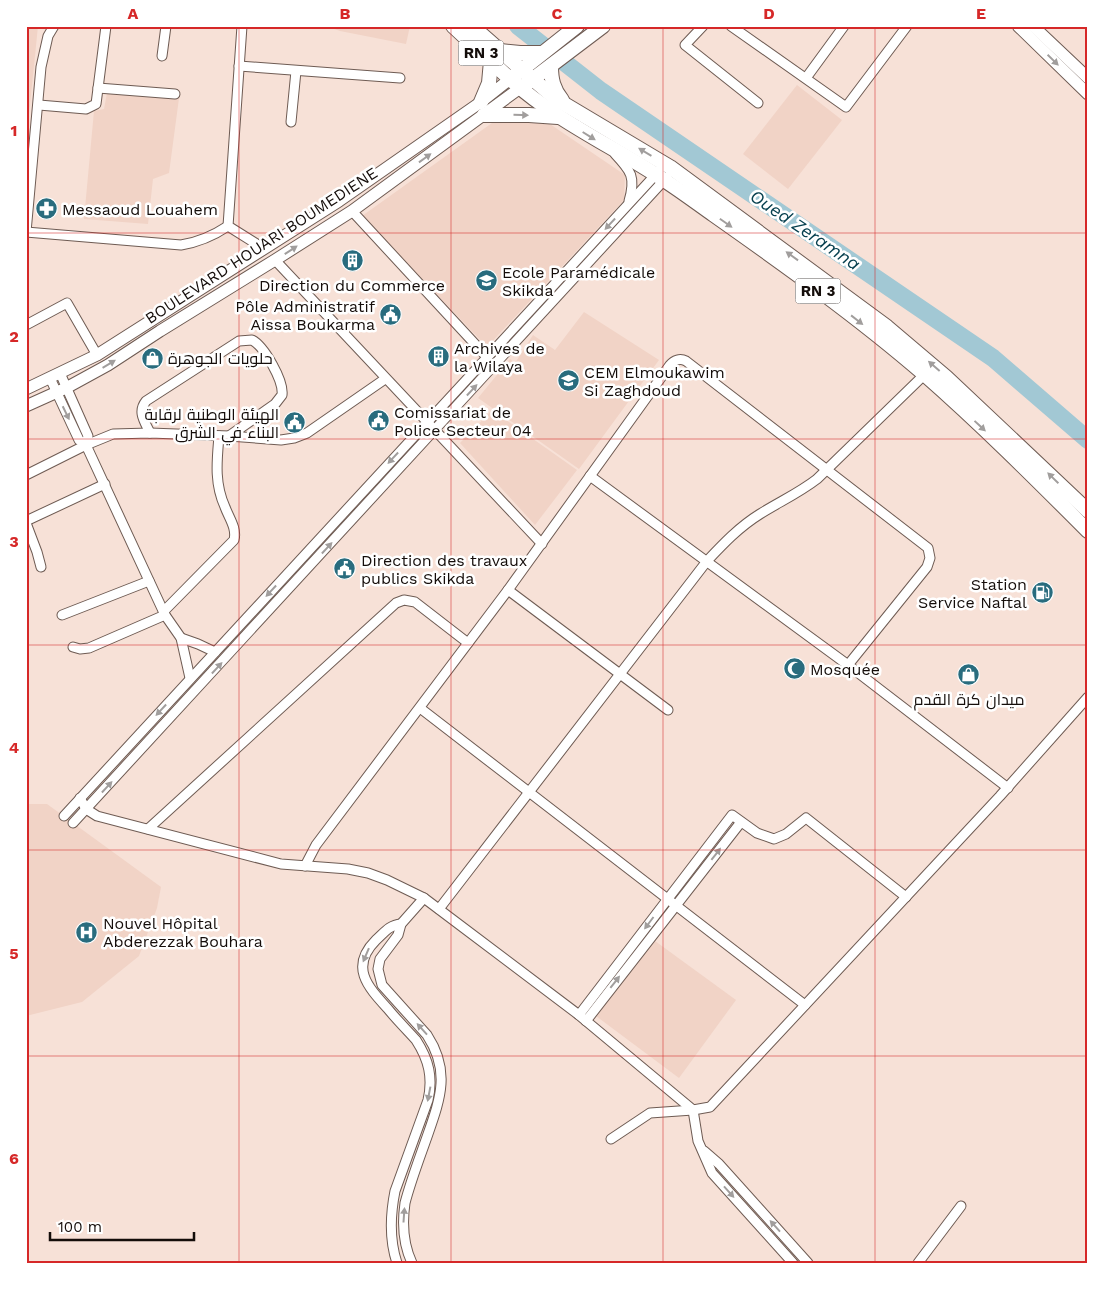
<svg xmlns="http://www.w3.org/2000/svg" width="1114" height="1289" font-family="'Work Sans',Cairo,sans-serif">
<rect width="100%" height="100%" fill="#f7e1d7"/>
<g fill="#f1d3c6">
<polygon points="26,26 38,26 26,145"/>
<polygon points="326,26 410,26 406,44 340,31"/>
<polygon points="797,85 842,120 788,189 743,154"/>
<polygon points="107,93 179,98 169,173 153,179 148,224 84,219 94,111 104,109"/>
<polygon points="544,120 625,175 624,200 487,347 362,216 492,123"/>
<polygon points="584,312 659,360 579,469 478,398 510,359 515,363 533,335 555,350"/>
<polygon points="492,410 577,470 535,525 460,443"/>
<polygon points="26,804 47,804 161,887 157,908 139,956 82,1002 26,1016"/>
<polygon points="655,941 736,1000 679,1078 596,1016"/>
</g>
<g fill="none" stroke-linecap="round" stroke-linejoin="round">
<polyline stroke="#a2c8d4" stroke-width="18" points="518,26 601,91 993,358 1088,440"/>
<defs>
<g id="minor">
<polyline points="242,26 228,226 263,248"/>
<polyline points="703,26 685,45 758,103"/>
<polyline points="731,26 846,107 907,26"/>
<polyline points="162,56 166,26"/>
<polyline points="239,66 400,78"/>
<polyline points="806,78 844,26"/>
<polyline points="98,88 175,94"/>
<polyline points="39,105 86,109 96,104 106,26"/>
<polyline points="291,122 296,71"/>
<path d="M 615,154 C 631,171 636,177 629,201"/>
<polyline points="352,211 487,357"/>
<polyline points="26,232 41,67 48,36 54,26"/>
<path d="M 26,232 L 181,245 C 200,242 213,236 228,226"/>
<polyline points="275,260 542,544"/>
<polyline points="26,325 67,303 97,355"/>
<polyline points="60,373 88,436 86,445"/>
<polyline points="50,378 79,440 86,445 165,615 181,638 190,678"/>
<path d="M 150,433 C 145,422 137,412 146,401 L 239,341 L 252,340 C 264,346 284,381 282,395 L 275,404 L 229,436"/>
<polyline points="26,475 86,445 113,434 150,433 229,436 281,440 294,438 307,433 385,379"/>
<polyline points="590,476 848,665 1008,788"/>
<polyline points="26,521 105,484"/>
<polyline points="26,523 37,552 41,567"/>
<polyline points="508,590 668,710"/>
<path d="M 164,611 L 234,540 C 237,528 229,518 225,507 C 214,483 217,460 219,436"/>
<polyline points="62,615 149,581"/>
<polyline points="181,638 198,644 215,652"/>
<polyline points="73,647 80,649 89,648 165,615"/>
<polyline points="420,708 805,1005"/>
<polyline points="80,798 86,809 97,816 281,864 348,869 368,873 387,880 424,898 579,1015 693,1110 698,1141 712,1173 793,1263"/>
<polyline points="64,816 659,171"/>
<polyline points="73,823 667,177"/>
<polyline points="148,829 396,603 404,600 415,602 468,643"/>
<path d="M 305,866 L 316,845 L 508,590 L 670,365 C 674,360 680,358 686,361 L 928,548 L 930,558 L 927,567 L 848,665"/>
<path d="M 439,909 L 707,561 C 723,544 739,527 760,514 C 779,502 799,493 817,479 L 924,375"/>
<polyline points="579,1015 732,815 757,833 774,839 786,834 806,818 906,897"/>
<polyline points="586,1021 741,822"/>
<polyline points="611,1139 650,1113 693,1110 710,1107 1000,796 1088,697"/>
<polyline points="704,1151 719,1164 808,1263"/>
<path d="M 397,1263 C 389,1239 390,1216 395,1191 L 428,1100 C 433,1078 429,1060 416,1040 C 407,1030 397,1020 388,1009 C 368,987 349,967 376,940 C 384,933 389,925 401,924"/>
<path d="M 412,1263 C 403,1244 402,1224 405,1203 C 411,1180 420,1157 428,1134 C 441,1097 450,1070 427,1035 L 382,985 L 378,969 L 380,959 L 398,935 L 401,924 L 424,898"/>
<polyline points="918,1263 961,1206"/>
</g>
<g id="secondary">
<polyline points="1018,26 1088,94"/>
<polyline points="1033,26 1088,78"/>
<polyline points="26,389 97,355 339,201 481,102 510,79"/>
<polyline points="26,406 66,388 108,365 160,331 275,260 352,211 520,88"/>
</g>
<g id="primary">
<polyline points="453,26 510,79"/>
<polyline points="472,26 521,69"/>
<polyline points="481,102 489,83 491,61"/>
</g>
<g id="trunk">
<path d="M 577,26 L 510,79 C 556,121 613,146 664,180 C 681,191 697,203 714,215 C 785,265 858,317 924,374 C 981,424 1034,477 1088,531"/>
<polyline points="500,51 520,53 541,53"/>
<path d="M 551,66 C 551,79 553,89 562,100"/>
<polyline points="521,69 556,99 670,167 887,327 946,377 1088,511"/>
<polyline points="525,85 603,26"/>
<polyline points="484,115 529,115 558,117"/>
</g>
</defs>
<use href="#minor" stroke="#6e5b53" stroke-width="11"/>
<use href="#secondary" stroke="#6e5b53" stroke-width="13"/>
<use href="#primary" stroke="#6e5b53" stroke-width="16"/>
<use href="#trunk" stroke="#6e5b53" stroke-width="16"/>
<use href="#minor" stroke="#fff" stroke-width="9"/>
<use href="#secondary" stroke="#fff" stroke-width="11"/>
<use href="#primary" stroke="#fff" stroke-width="14"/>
<use href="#trunk" stroke="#fff" stroke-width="14"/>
</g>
<defs><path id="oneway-solid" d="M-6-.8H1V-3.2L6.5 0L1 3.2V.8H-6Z" transform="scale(1.25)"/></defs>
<g fill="#a19e9d">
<use href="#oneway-solid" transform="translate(1053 60) rotate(44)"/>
<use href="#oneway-solid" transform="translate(521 115) rotate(1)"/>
<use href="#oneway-solid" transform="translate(589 136) rotate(32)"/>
<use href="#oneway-solid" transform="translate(645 152) rotate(-149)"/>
<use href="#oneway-solid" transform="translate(425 158) rotate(-36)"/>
<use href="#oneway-solid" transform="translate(726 223) rotate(35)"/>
<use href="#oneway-solid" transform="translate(610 224) rotate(133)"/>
<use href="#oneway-solid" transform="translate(291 250) rotate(-33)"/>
<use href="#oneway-solid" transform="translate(792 256) rotate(-144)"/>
<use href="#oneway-solid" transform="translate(857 320) rotate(38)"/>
<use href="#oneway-solid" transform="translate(109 364) rotate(-31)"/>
<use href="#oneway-solid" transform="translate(934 366) rotate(-139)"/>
<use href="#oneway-solid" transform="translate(472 390) rotate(-47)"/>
<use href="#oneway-solid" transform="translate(66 413) rotate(64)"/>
<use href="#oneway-solid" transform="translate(980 426) rotate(43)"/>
<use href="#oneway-solid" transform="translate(393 458) rotate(133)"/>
<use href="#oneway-solid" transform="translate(1053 478) rotate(-136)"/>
<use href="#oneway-solid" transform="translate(327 548) rotate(-47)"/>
<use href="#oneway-solid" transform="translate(271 591) rotate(133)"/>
<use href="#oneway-solid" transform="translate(217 668) rotate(-47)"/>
<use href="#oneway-solid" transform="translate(161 710) rotate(133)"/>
<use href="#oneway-solid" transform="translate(107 787) rotate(-47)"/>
<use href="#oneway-solid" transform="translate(716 854) rotate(-52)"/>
<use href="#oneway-solid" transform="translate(649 923) rotate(127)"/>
<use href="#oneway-solid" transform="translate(366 955) rotate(113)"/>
<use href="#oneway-solid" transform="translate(615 982) rotate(-52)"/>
<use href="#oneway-solid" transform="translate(422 1029) rotate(-132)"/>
<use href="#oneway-solid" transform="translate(429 1094) rotate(101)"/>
<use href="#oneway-solid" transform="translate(729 1192) rotate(48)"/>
<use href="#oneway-solid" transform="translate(404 1215) rotate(-86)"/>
<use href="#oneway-solid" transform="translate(775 1226) rotate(-132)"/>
</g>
<path fill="none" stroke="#d62828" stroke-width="1" stroke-opacity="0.55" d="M 239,26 L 239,1263M 451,26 L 451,1263M 663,26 L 663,1263M 875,26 L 875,1263M 26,233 L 1088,233M 26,439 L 1088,439M 26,645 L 1088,645M 26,850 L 1088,850M 26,1056 L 1088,1056"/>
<defs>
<symbol id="pharmacy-disc" viewBox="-11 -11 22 22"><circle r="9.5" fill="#296c7e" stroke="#fff"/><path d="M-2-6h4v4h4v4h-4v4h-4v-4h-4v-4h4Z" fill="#fff"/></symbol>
<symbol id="building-disc" viewBox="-11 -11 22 22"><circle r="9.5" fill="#296c7e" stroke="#fff"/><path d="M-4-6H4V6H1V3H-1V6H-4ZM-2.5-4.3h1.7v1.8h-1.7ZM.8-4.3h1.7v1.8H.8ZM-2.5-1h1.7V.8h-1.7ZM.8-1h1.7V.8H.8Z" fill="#fff"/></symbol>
<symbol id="university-disc" viewBox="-11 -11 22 22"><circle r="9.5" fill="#296c7e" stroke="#fff"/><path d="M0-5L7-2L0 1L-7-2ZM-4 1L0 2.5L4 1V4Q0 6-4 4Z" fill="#fff"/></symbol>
<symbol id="civic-disc" viewBox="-11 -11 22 22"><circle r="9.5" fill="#296c7e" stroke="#fff"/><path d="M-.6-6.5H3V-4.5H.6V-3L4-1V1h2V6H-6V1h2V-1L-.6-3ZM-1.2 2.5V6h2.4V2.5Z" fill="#fff"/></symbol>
<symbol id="shop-disc" viewBox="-11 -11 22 22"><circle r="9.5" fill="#296c7e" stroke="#fff"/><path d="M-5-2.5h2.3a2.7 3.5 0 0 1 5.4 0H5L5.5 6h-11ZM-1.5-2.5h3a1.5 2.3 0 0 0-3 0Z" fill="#fff"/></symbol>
<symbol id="school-disc" viewBox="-11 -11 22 22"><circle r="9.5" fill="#296c7e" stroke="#fff"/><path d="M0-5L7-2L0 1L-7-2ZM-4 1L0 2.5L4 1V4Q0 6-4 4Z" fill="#fff"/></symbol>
<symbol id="fuel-disc" viewBox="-11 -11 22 22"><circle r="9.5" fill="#296c7e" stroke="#fff"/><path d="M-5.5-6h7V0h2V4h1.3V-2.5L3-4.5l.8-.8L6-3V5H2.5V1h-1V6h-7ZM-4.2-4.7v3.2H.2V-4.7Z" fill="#fff"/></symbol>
<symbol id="mosque-disc" viewBox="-11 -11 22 22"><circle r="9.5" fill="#296c7e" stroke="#fff"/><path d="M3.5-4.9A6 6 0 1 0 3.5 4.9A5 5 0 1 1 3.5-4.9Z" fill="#fff"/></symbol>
<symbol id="hospital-disc" viewBox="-11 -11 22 22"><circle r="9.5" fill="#296c7e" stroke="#fff"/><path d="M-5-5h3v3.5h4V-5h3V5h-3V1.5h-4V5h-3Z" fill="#fff"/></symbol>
</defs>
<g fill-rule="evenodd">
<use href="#pharmacy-disc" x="34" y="196" width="25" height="25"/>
<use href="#building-disc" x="340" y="248" width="25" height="25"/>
<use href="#university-disc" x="474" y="268" width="25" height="25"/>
<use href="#civic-disc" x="378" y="302" width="25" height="25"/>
<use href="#building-disc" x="426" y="344" width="25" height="25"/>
<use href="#shop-disc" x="140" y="346" width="25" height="25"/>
<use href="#school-disc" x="556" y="368" width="25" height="25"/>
<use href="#civic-disc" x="366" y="408" width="25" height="25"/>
<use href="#civic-disc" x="282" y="410" width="25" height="25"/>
<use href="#civic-disc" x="332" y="556" width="25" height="25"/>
<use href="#fuel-disc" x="1030" y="580" width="25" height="25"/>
<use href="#mosque-disc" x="782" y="656" width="25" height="25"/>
<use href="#shop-disc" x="956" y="662" width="25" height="25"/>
<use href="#hospital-disc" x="74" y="920" width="25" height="25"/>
</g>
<g text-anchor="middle" stroke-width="5" stroke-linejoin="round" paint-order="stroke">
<g fill="#fff" stroke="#5a5654" stroke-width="1">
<rect x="458.5" y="40.5" width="45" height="25" rx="4"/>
<rect x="795.5" y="278.5" width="45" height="25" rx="4"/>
</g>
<g font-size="15" font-weight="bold" fill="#140d0a">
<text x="481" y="58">RN 3</text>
<text x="818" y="296">RN 3</text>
</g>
<g font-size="16" fill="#140d0a" stroke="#fff" text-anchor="start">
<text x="62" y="215">Messaoud Louahem</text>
<text x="502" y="278">Ecole Paramédicale<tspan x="502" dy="18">Skikda</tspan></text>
<text x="352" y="291" text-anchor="middle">Direction du Commerce</text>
<text x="375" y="312" text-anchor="end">Pôle Administratif<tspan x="375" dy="18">Aissa Boukarma</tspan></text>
<text x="454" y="354">Archives de<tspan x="454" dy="18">la Wilaya</tspan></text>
<text x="168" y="364">حلويات الجوهرة</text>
<text x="584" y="378">CEM Elmoukawim<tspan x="584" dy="18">Si Zaghdoud</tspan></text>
<text x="394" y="418">Comissariat de<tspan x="394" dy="18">Police Secteur 04</tspan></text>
<text x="279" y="420" text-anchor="end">الهيئة الوطنية لرقابة<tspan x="279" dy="18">البناء في الشرق</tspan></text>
<text x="361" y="566">Direction des travaux<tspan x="361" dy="18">publics Skikda</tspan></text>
<text x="1027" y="590" text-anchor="end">Station<tspan x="1027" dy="18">Service Naftal</tspan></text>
<text x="810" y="675">Mosquée</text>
<text x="969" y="705" text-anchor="middle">ميدان كرة القدم</text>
<text x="103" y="929">Nouvel Hôpital<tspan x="103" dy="18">Abderezzak Bouhara</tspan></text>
</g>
<g font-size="16" fill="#140d0a" stroke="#fff">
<text transform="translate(261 245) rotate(-33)" y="6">BOULEVARD HOUARI BOUMEDIENE</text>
</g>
<g font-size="18" font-style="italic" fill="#07404f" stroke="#fff">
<text transform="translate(805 230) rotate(34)" y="6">Oued Zeramna</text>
</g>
</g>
<rect width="1114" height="1289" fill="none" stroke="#ffffff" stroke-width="55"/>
<path d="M50 1232v8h144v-8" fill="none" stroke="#140d0a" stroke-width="2.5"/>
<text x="58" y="1232" font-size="15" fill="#140d0a" stroke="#ffffff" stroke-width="4" paint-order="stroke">100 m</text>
<rect x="28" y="28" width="1058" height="1234" fill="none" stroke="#d62828" stroke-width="2"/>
<g font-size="16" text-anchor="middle" font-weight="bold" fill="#d62828">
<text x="133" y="19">A</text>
<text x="345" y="19">B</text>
<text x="557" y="19">C</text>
<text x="769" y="19">D</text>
<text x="981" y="19">E</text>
<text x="14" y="136">1</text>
<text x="14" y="342">2</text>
<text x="14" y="547">3</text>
<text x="14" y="753">4</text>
<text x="14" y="959">5</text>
<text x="14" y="1164">6</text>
</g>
</svg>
